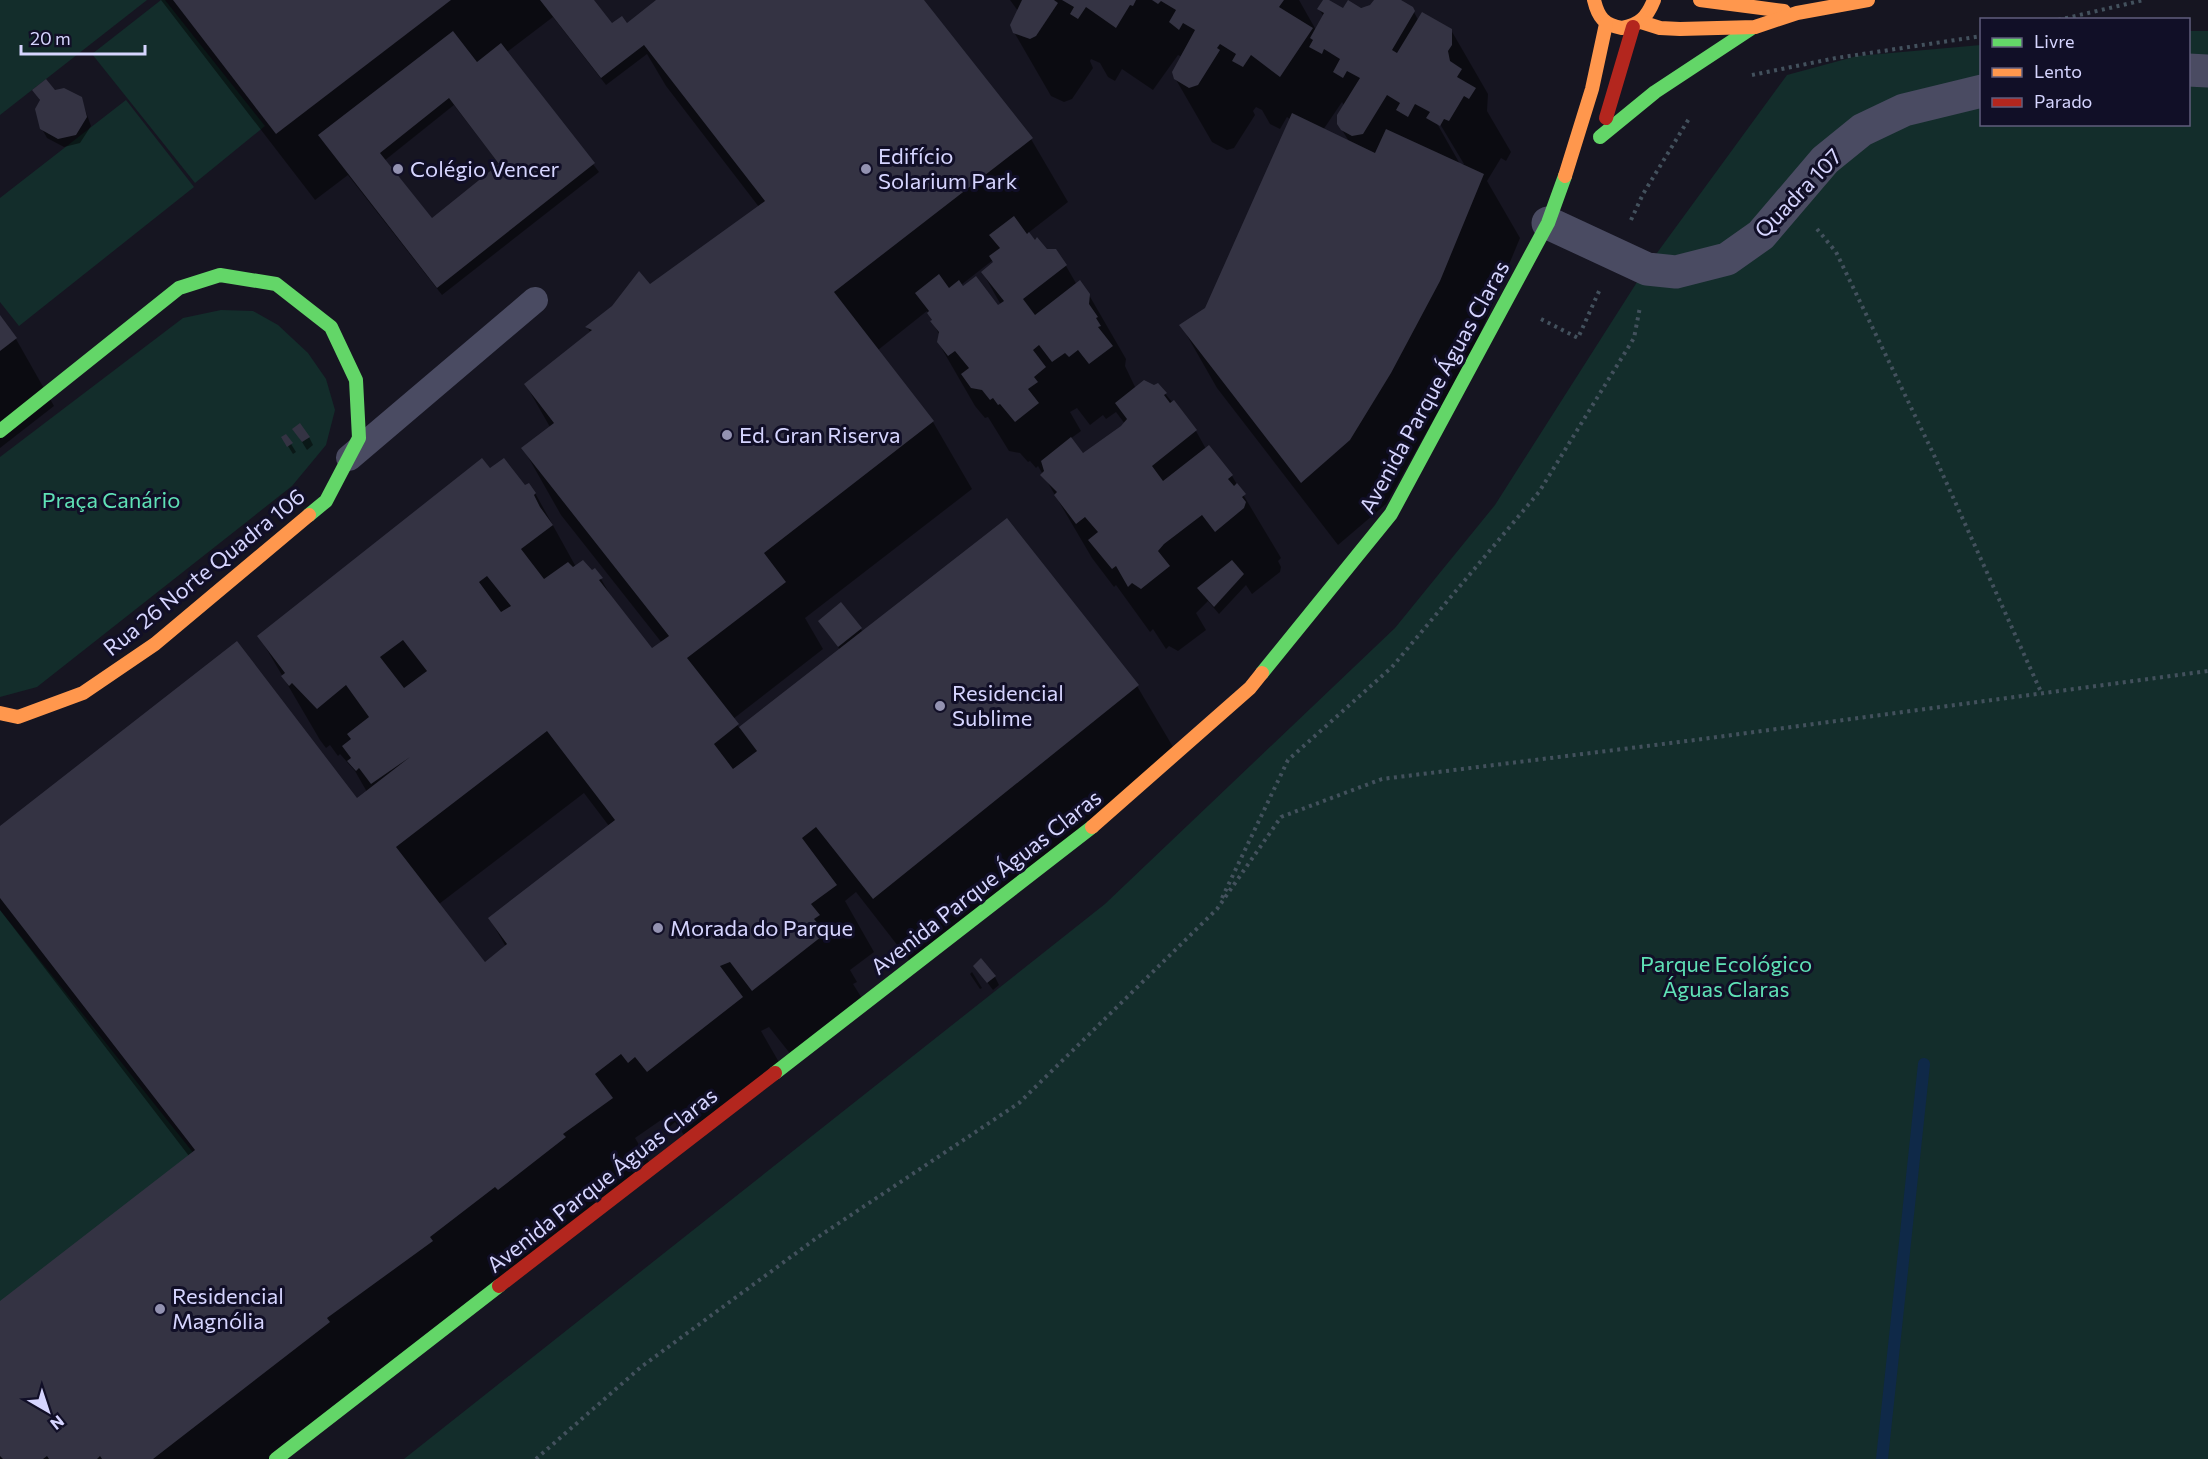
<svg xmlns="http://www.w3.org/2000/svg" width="2208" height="1459" font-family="Commissioner,sans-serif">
<rect width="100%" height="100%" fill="#161521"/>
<g fill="#132d2b">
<polygon points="0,0 147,0 0,115"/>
<polygon points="161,0 165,0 265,126 195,183 92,54"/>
<polygon points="2189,31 2208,31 2208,1459 404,1459 1105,904 1395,628 1495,505 1646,268 1787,75 1857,56 1981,45 1982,124 2188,124"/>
<polygon points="126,100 194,187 19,326 0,302 0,198"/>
<polygon points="221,310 253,311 278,325 308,353 326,379 335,410 326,445 292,486 37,687 0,697 0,457 183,318"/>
<polygon points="0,910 195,1155 0,1310"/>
</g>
<g fill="#0007" fill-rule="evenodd">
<path d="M 161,0 L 592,0 L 611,25 L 631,31 L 658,0 L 922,0 L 1031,139 L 1068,202 L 1028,233 L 1034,242 L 1066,266 L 1077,285 L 1089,295 L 1126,359 L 1125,366 L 1136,389 L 1158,385 L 1196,431 L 1206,449 L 1232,476 L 1281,558 L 1278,561 L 1281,567 L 1280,572 L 1252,594 L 1246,585 L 1219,614 L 1208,601 L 1196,613 L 1206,630 L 1178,651 L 1169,646 L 1166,649 L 1153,629 L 1150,632 L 1116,585 L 1114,587 L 1092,558 L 1038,466 L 1036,468 L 1030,461 L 1028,462 L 1020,453 L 1009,451 L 988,417 L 985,418 L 975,406 L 938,342 L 939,334 L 927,311 L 878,350 L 933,422 L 972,489 L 805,618 L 823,649 L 733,719 L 740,729 L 840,650 L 820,621 L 841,604 L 863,632 L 1137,686 L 1176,752 L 912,964 L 856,892 L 845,901 L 874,952 L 850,970 L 857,982 L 853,984 L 863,1000 L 792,1056 L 769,1027 L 761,1031 L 780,1064 L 686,1138 L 675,1122 L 667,1129 L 661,1120 L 635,1138 L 651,1165 L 277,1459 L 0,1459 L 0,1303 L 189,1156 L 0,910 L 0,827 L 358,799 L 367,792 L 355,771 L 340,754 L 338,756 L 330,745 L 326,748 L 320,740 L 259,636 L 489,470 L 535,493 L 576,567 L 601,579 L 616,605 L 652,650 L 662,643 L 561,515 L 523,448 L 550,427 L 526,385 L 591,333 L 587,327 L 650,287 L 759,207 L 666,86 L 647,54 L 606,85 L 553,17 L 507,52 L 599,172 L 442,295 L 348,175 L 315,200 ZM 454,105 L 500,165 L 431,220 L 384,161 ZM 993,260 L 994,263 L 983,273 L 1001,305 L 998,308 L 961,285 ZM 1077,408 L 1090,425 L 1103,415 L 1106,419 L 1116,412 L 1125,424 L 1082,455 L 1070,439 L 1081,431 L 1070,412 ZM 584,793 L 609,826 L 490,919 L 506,947 L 485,963 L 439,904 Z"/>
<path d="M 1010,0 L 1299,0 L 1316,30 L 1324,17 L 1319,9 L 1325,0 L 1344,11 L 1371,6 L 1375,0 L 1396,0 L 1414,12 L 1418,20 L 1451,30 L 1488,94 L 1487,111 L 1511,152 L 1506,161 L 1501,158 L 1487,181 L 1520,238 L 1476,344 L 1386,504 L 1338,545 L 1217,388 L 1181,325 L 1207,309 L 1291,120 L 1287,117 L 1280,129 L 1270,124 L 1262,110 L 1256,107 L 1253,111 L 1255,115 L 1234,148 L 1227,150 L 1212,142 L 1175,78 L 1182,57 L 1178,55 L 1153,90 L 1122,69 L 1115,81 L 1108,77 L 1100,63 L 1091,59 L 1090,61 L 1093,68 L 1072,99 L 1064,102 L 1051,96 L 1014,32 L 1018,11 ZM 1342,102 L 1345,107 L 1342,130 L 1350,143 L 1323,130 ZM 1437,119 L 1464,164 L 1460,164 L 1435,120 Z"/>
<polygon points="34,90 81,98 91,126 80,143 64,147 47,138 42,129 41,102"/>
<polygon points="0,318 16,339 54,406 0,448"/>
<polygon points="294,429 309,437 313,445 307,450"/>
<polygon points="286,436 296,452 293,454 283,438"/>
<polygon points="975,966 995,977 999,985 993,990"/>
<polygon points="972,972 982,988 980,989 970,974"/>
</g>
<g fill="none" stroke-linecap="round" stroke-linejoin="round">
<polyline stroke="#0f2948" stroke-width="12" points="1882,1459 1924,1064"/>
</g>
<g fill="#343343" fill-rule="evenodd">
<polygon points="173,0 451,0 276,134"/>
<path d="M 540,0 L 594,0 L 612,23 L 622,16 L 627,23 L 656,0 L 924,0 L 1033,138 L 834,292 L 934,421 L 764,553 L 786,582 L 687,658 L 739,724 L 714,744 L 733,769 L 757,751 L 739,727 L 1007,518 L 1139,685 L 873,899 L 816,827 L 802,838 L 837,885 L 811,904 L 820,915 L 814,919 L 826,933 L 752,991 L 730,962 L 720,966 L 743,997 L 647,1072 L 635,1057 L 628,1063 L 621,1054 L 595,1074 L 613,1098 L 563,1134 L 566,1137 L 498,1190 L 495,1187 L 430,1237 L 433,1241 L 327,1318 L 330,1322 L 153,1459 L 102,1459 L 100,1456 L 97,1459 L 49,1459 L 47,1456 L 43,1459 L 3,1459 L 0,1456 L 0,1301 L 195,1150 L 0,898 L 0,826 L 237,641 L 357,798 L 410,757 L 371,784 L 359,768 L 356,771 L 347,761 L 351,758 L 342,746 L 351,739 L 347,734 L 369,717 L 346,685 L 317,709 L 292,683 L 289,686 L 281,676 L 285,673 L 257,636 L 482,458 L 490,468 L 504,458 L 525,485 L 529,483 L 536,493 L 534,495 L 540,507 L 553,525 L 521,549 L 544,579 L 568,562 L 573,567 L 583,560 L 592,570 L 595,568 L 603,578 L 599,580 L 652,648 L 669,636 L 521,448 L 554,423 L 524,384 L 592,330 L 585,327 L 612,306 L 639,271 L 650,284 L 765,201 L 644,45 L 601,78 ZM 487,576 L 511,606 L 501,612 L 479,582 ZM 403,640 L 427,671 L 404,688 L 380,657 ZM 547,731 L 615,820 L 488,918 L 507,944 L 485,962 L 396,847 Z"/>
<polygon points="1022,0 1054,0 1058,3 1036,36 1030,39 1013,33 1010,25"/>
<polygon points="1062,0 1136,0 1133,6 1130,5 1116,28 1086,7 1078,19 1070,14 1074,7"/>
<polygon points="1152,0 1284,0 1279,7 1313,28 1280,77 1251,55 1243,67 1232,61 1236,54 1220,44 1217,48 1220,50 1198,85 1189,88 1174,79 1172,72 1195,30 1183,23 1179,30 1169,22 1176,10 1161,1 1158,4"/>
<polygon points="1323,0 1329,0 1343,8 1348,0 1361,8 1370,5 1374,0 1401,0 1413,7 1415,11 1392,50 1397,53 1422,12 1452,29 1452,45 1448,51 1450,61 1462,69 1457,77 1476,88 1469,99 1464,96 1449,121 1444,119 1440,126 1426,118 1430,112 1415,104 1408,117 1396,110 1400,103 1387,95 1363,134 1352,136 1341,130 1337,124 1337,115 1360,78 1347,71 1343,78 1333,72 1340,59 1324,49 1322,54 1309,47 1313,40 1310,38 1324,13 1317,9"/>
<path d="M 453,31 L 477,62 L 501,43 L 595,163 L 437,288 L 318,135 ZM 449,98 L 499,164 L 432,218 L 380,153 Z"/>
<polygon points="46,79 55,90 64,88 82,97 87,117 76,135 58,139 40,129 35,109 40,100 32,90"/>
<polygon points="1292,113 1375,153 1386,129 1484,174 1440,281 1391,373 1350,440 1301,483 1179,325 1205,308"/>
<polygon points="1014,216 1027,234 1029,232 1035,240 1037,237 1047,249 1056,249 1067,265 1023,299 1035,315 1080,280 1090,294 1089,304 1098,317 1096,318 1101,326 1098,327 1113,346 1089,364 1078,350 1069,357 1065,353 1052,362 1039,345 1033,350 1046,367 1034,377 1038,382 1028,389 1039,403 1015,422 1000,404 998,405 993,398 990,400 982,390 971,388 961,374 969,368 955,351 948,356 937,342 939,332 930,321 932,320 927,313 929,311 915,293 939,274 949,288 959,280 963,286 976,276 998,305 1004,301 981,272 993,262 989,256 1000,248 989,235"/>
<polygon points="0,315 17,338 0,351"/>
<polygon points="1144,380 1154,385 1158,383 1167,393 1164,395 1170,403 1174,400 1197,430 1152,466 1163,481 1209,445 1233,475 1228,479 1234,486 1237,483 1246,494 1242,497 1246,502 1244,508 1215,532 1202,515 1164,544 1158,551 1170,566 1141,589 1132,583 1128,587 1116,566 1112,569 1088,540 1098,532 1085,517 1076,524 1054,495 1057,492 1040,475 1044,471 1041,461 1071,437 1083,453 1121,426 1127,419 1115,403"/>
<polygon points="300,423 310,437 302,442 292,429"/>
<polygon points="286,434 293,443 287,447 281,437"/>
<polygon points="1232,560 1244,574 1214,607 1197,588"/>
<polygon points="841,602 862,628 838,647 818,621"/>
<polygon points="981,958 996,976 987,983 973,966"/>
</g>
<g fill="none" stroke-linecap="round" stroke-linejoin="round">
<g stroke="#43515d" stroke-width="4" stroke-dasharray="3 4.5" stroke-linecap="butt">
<polyline points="2058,20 2144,0"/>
<polyline points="1752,75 1836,58 1982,36"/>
<polyline points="1631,220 1643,194 1690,117"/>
<polyline points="1817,229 1836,252 1933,453 2041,692"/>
<polyline points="1541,319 1578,338 1600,289"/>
<polyline points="1222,898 1288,760 1392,667 1539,492 1634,338 1640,307"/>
<polyline points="536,1459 641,1367 818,1237 1019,1103 1217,909 1281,817 1382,779 1695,740 2208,671"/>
</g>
<polyline stroke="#4a4b62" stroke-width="26" points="349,458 535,300"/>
<g stroke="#4a4b62" stroke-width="33">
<polyline points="2188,70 2208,71"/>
<polyline points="1548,223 1647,269 1676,272 1727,259 1761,235 1825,160 1862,130 1904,110 1982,91"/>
</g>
<g stroke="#63d668" stroke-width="14">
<polyline points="1600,137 1655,92 1752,28"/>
<polyline points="0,431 179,288 220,275 276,284 331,327 356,380 359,438 326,501 309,515"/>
<polyline points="1262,673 1391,514 1548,223 1565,176"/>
<polyline points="775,1073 1092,827"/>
<polyline points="276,1459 499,1286"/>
</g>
<g stroke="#ff974d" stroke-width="14">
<path d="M 1594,0 C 1598,17 1604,25 1622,28 C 1640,25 1647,17 1654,0"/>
<polyline points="1700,0 1784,11"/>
<polyline points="1641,22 1660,28 1680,29 1755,27 1797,13 1868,0"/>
<polyline points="1565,176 1592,89 1606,24"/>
<polyline points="0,713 18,717 83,693 155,644 309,515"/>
<polyline points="1092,827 1250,688 1262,673"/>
</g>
<g stroke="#b3261e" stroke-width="14">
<polyline points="1606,118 1633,27"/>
<polyline points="499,1286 775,1073"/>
</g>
</g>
<g fill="#9392b1" stroke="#110f27" stroke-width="2">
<circle cx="398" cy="169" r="6"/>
<circle cx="866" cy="169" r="6"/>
<circle cx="727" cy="435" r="6"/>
<circle cx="940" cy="706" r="6"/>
<circle cx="658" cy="928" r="6"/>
<circle cx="160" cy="1309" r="6"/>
</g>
<g text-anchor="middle" stroke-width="6" stroke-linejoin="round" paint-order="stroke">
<g font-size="22" fill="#d6d5ff" stroke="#110f27" text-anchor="start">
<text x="878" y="164">Edifício<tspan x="878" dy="25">Solarium Park</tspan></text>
<text x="410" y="177">Colégio Vencer</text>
<text x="739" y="443">Ed. Gran Riserva</text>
<text x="952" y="701">Residencial<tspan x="952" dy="25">Sublime</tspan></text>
<text x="670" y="936">Morada do Parque</text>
<text x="172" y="1304">Residencial<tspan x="172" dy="25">Magnólia</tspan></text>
</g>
<g font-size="22" fill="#d6d5ff" stroke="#110f27">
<text transform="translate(1798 193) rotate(-46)" y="8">Quadra 107</text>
<text transform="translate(1434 387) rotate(-61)" y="8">Avenida Parque Águas Claras</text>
<text transform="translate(204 572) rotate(-39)" y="8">Rua 26 Norte Quadra 106</text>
<text transform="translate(986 882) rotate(-38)" y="8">Avenida Parque Águas Claras</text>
<text transform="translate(602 1180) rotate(-38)" y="8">Avenida Parque Águas Claras</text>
</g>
<g font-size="22" fill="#5fe1b6" stroke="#110f27">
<text x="111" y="508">Praça Canário</text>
<text x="1726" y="972">Parque Ecológico<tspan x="1726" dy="25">Águas Claras</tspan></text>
</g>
</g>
<rect x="1980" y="18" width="210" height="108" fill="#110f27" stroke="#605e7d" stroke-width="1.5"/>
<rect x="1992" y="38" width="30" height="9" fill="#63d668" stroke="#605e7d" stroke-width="1.5"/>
<text x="2034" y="48" font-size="18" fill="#d6d5ff">Livre</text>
<rect x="1992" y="68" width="30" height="9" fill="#ff974d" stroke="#605e7d" stroke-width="1.5"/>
<text x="2034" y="78" font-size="18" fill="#d6d5ff">Lento</text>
<rect x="1992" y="98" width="30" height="9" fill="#b3261e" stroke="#605e7d" stroke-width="1.5"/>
<text x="2034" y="108" font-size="18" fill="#d6d5ff">Parado</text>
<g transform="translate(48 1411) rotate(141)" stroke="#110f27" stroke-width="4.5" paint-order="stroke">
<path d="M0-4.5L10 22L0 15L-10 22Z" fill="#d6d5ff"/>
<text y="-9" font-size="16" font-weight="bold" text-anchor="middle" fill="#d6d5ff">N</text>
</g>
<path d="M21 45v9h124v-9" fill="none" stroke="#d6d5ff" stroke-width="3"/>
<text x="30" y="45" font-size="18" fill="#d6d5ff" stroke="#110f27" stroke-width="4.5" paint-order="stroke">20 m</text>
</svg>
